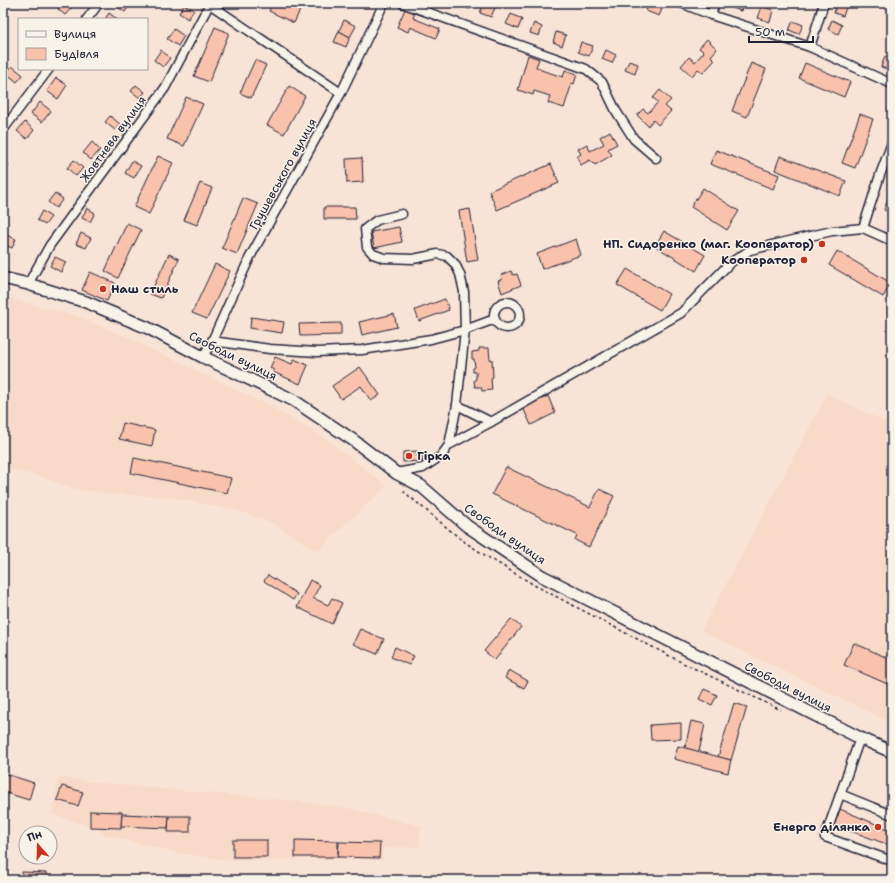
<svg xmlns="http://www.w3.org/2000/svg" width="895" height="883" font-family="'Shantell Sans',sans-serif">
<rect width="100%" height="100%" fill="#f8e4d6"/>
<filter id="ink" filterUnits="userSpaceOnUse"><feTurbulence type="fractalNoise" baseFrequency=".025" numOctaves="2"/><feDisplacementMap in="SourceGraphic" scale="8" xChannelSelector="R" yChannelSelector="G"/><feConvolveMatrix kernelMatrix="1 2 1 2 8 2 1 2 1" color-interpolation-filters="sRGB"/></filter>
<g filter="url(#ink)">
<g fill="#f8dac9">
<polygon points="3,297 77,316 127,337 270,406 325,438 387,486 336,533 318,552 274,524 236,510 168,497 108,494 76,489 29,473 3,468"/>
<polygon points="827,394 892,425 892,723 701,631"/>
<polygon points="58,777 93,782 303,802 348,808 421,826 419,847 383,848 382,860 313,859 257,861 217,859 178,853 135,843 101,833 101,830 52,814"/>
</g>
<g fill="#f9c2ac" stroke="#22223b">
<polygon points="63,3 68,3 72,7 65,15 58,9"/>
<polygon points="118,3 131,3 125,12 116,6"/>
<polygon points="273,3 291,3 301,8 294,23 269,11"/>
<polygon points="457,3 472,3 470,9 457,5"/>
<polygon points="484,3 489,3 496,5 491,17 480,13"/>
<polygon points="649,3 652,3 663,7 659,16 646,11"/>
<polygon points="732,3 744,3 741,11 730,7"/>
<polygon points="837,3 842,3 847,5 843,16 834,13"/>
<polygon points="184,5 194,10 188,19 179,13"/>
<polygon points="762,6 773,10 770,22 758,18"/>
<polygon points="405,9 415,13 413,18 440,29 436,38 410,27 408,32 397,27"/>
<polygon points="109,13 117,19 105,19"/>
<polygon points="511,14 522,19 518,29 506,24"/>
<polygon points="344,20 356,26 350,37 339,31"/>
<polygon points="832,20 842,25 838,34 828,29"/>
<polygon points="793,21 803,25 799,34 789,30"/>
<polygon points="534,23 542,27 539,36 530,33"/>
<polygon points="215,27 229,33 209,82 194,76"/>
<polygon points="174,29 184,36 178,46 167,39"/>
<polygon points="339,31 350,37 346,47 334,42"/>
<polygon points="556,32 566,35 562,46 553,42"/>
<polygon points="707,39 717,49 711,56 715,60 703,73 698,69 692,76 681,66 689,57 695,62 704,52 699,48"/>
<polygon points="581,42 593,46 589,56 578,52"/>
<polygon points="161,50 170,58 163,67 154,60"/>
<polygon points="606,50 616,55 612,63 602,59"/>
<polygon points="528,55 539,59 536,67 541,69 541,70 563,77 565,70 577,74 574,84 572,83 564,108 548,103 550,96 534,91 533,95 518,90"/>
<polygon points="885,56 892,59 892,71 881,67"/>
<polygon points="255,60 266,65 251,98 240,93"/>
<polygon points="629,61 638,64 635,74 625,70"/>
<polygon points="751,63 766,69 747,117 732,111"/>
<polygon points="805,63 850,82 844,97 799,78"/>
<polygon points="12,66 23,75 17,82 6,73"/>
<polygon points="56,78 67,85 58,99 47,91"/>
<polygon points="136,85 145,92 140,98 131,91"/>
<polygon points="289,86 305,96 284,134 267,125"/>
<polygon points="660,90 671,100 665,106 671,111 658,125 653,120 648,126 637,115 643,109 648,113 658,102 653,98"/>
<polygon points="186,97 203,104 184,146 167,139"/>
<polygon points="40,102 51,111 42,122 31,114"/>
<polygon points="860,114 873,119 855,168 842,163"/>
<polygon points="110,116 120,124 115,130 105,122"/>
<polygon points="25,122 34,130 27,139 17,131"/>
<polygon points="610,131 617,144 608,149 612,155 595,165 590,160 581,165 577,157 581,154 578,149 587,144 590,151 604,144 600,137"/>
<polygon points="92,142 100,150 91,160 83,153"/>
<polygon points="716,150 779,175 773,189 710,164"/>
<polygon points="158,156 173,163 149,214 134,207"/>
<polygon points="780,156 846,181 840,196 775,170"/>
<polygon points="362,158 363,182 347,183 346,159"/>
<polygon points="3,160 9,165 3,171"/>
<polygon points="74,160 83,168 76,176 67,168"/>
<polygon points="132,161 141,166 134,178 125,173"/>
<polygon points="551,164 559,183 497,210 489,191"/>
<polygon points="200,183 212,188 197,225 184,220"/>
<polygon points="703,188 739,211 727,230 691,207"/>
<polygon points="55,193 63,199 56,208 48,202"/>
<polygon points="243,198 258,204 237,254 222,248"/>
<polygon points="888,199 892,201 892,214 884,210"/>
<polygon points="324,207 355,207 356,219 324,219"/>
<polygon points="87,208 95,213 90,222 82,218"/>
<polygon points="470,209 478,260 467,262 459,211"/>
<polygon points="42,211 51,217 45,225 37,220"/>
<polygon points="127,223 141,230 118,278 105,271"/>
<polygon points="399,227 402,242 374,248 371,232"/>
<polygon points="664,231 705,255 696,271 655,246"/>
<polygon points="81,233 91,238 86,248 76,244"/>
<polygon points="6,235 16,239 12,248 3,244 3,241"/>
<polygon points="576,239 581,255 542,269 537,254"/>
<polygon points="837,251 891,283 883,297 829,265"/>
<polygon points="169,254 179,259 161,298 150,294"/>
<polygon points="55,257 66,262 61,272 50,266"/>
<polygon points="215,264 230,271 207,319 192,313"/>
<polygon points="627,269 669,294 660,310 617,285"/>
<polygon points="511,271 513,275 517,274 521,285 502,293 498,281 502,279 501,275"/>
<polygon points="90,272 115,283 107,301 82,290"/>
<polygon points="445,299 449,310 419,321 415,310"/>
<polygon points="394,314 397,327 362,335 359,322"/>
<polygon points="251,317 284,322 282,333 250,328"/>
<polygon points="341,323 341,335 300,336 299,324"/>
<polygon points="479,348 489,348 490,360 492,359 493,377 491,378 492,390 482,391 481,387 475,387 474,380 476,379 476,372 473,372 473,368 475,367 474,359 472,359 472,352 479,351"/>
<polygon points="275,357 292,364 294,359 308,365 300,384 273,372 274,370 270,368"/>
<polygon points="360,367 380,395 371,401 361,386 341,399 332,386"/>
<polygon points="548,396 555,413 531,425 523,408"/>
<polygon points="123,423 155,430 152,446 119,439"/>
<polygon points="417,451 417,456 423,456 423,461 403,462 403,452"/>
<polygon points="134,458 231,478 227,493 131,473"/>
<polygon points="506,467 590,507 599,489 614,496 589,547 575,540 577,535 492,494"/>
<polygon points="268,575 297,594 293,600 264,581"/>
<polygon points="310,580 320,585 313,598 328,605 332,598 342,603 332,624 297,607"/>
<polygon points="511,619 521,627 495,660 484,651"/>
<polygon points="360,629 384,639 377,654 353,644"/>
<polygon points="854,643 892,660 892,686 844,665"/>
<polygon points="395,647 414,656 409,665 391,657"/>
<polygon points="509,670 528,681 524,688 505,678"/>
<polygon points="704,689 717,695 712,705 699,699"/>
<polygon points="734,703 747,707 731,760 718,757"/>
<polygon points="691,721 705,724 699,752 685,748"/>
<polygon points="681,723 681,739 651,740 650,725"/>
<polygon points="678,746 731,760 728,773 674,759"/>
<polygon points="3,773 34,783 29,800 3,792"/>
<polygon points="62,786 83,792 78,806 57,800"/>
<polygon points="840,809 892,831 892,846 834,825"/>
<polygon points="90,811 122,812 121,828 90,827"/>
<polygon points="122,814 169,816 168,828 121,826"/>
<polygon points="169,816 190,816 190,832 168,832"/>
<rect x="233" y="840" width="34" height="17"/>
<polygon points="295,840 338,841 338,857 295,857"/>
<polygon points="339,842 380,843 379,858 338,857"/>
<polygon points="22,872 47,873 47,880 22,880"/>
</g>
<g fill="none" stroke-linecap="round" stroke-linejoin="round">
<defs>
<g id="minor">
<polyline points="208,3 341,93"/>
<polyline points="402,3 586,69 602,82 616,111 634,139 656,158"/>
<polyline points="681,3 711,15 810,47 892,84"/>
<polyline points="711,15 715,3"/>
<polyline points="87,19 99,3"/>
<polyline points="810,47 824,3"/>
<polyline points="3,130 49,69"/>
<polyline points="402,214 377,220 365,229 367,247 373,254 384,258 413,259 438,254 447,256 455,264 460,274 464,292 465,330 457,405 449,445"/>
<polyline points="863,228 880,175 892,143"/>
<polyline points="28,284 50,245 165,88 210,3"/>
<circle cx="507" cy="315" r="13"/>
<polyline points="212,341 270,349 317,352 362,350 431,339 465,330 495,319"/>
<polyline points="203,357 212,341 250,257 341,93 384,3"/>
<polyline points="457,405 491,422"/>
<polyline points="396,473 423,468 441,456 449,445 491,422 681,313 730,263 750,250 832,231 863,228 892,241"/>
<polyline points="860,738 825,837 892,861"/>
<polyline points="840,794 892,815"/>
</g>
<polyline id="major" points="3,278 28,284 86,302 148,328 203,357 293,400 353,440 396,473 421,486 467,526 542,576 860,738 892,752"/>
</defs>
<use href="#minor" stroke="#22223b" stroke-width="11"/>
<use href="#major" stroke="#22223b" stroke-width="14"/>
<polyline stroke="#22223b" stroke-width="1.5" stroke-dasharray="3 3" stroke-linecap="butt" points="403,491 463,541 491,559 536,586 683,663 781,710"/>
<use href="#minor" stroke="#f7f3e8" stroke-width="8"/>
<use href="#major" stroke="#f7f3e8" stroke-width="11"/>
</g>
</g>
<g fill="#c8321e" stroke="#f7f3e8" stroke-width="1.5">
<circle cx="822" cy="244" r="4"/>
<circle cx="804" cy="260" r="4"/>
<circle cx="103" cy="289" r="4"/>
<circle cx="409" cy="456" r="4"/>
<circle cx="878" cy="827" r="4"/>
</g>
<g text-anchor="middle" stroke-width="3" stroke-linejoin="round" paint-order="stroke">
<g font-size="12" fill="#22223b" stroke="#f7f3e8">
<text transform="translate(113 139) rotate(-54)" y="4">Жовтнева вулиця</text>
<text transform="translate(283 174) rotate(-61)" y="4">Грушевського вулиця</text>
<text transform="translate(233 356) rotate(26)" y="4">Свободи вулиця</text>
<text transform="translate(505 534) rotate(35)" y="4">Свободи вулиця</text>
<text transform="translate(788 687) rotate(27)" y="4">Свободи вулиця</text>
</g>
<g font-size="12" font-weight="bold" fill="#22223b" stroke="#f7f3e8" text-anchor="end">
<text x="814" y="248">НП. Сидоренко (маг. Кооператор)</text>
<text x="796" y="264">Кооператор</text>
<text x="111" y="293" text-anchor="start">Наш стиль</text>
<text x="417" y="460" text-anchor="start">Гірка</text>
<text x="870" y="831">Енерго ділянка</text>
</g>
</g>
<rect width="895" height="883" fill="none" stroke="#f7f3e8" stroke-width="16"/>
<rect x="8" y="8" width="879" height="867" fill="none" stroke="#22223b" stroke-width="1.5" filter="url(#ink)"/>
<rect x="18" y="18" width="130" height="52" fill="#f7f3e8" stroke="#a29fa3"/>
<rect x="26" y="31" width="20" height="6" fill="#f7f3e8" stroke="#a29fa3"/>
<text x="54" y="38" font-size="12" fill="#22223b">Вулиця</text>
<rect x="26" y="48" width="20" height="12" fill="#f9c2ac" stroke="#a29fa3"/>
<text x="54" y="58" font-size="12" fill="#22223b">Будівля</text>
<g transform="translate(38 845) rotate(340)"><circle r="19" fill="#f7f3e8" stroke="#a29fa3"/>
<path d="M0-3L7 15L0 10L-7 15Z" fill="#c8321e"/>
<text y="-6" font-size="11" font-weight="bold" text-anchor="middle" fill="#22223b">Пн</text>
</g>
<path d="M749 36v6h64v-6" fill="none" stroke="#22223b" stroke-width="2"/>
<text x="755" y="36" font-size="12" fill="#22223b" stroke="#f7f3e8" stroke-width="3" paint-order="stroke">50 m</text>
</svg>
